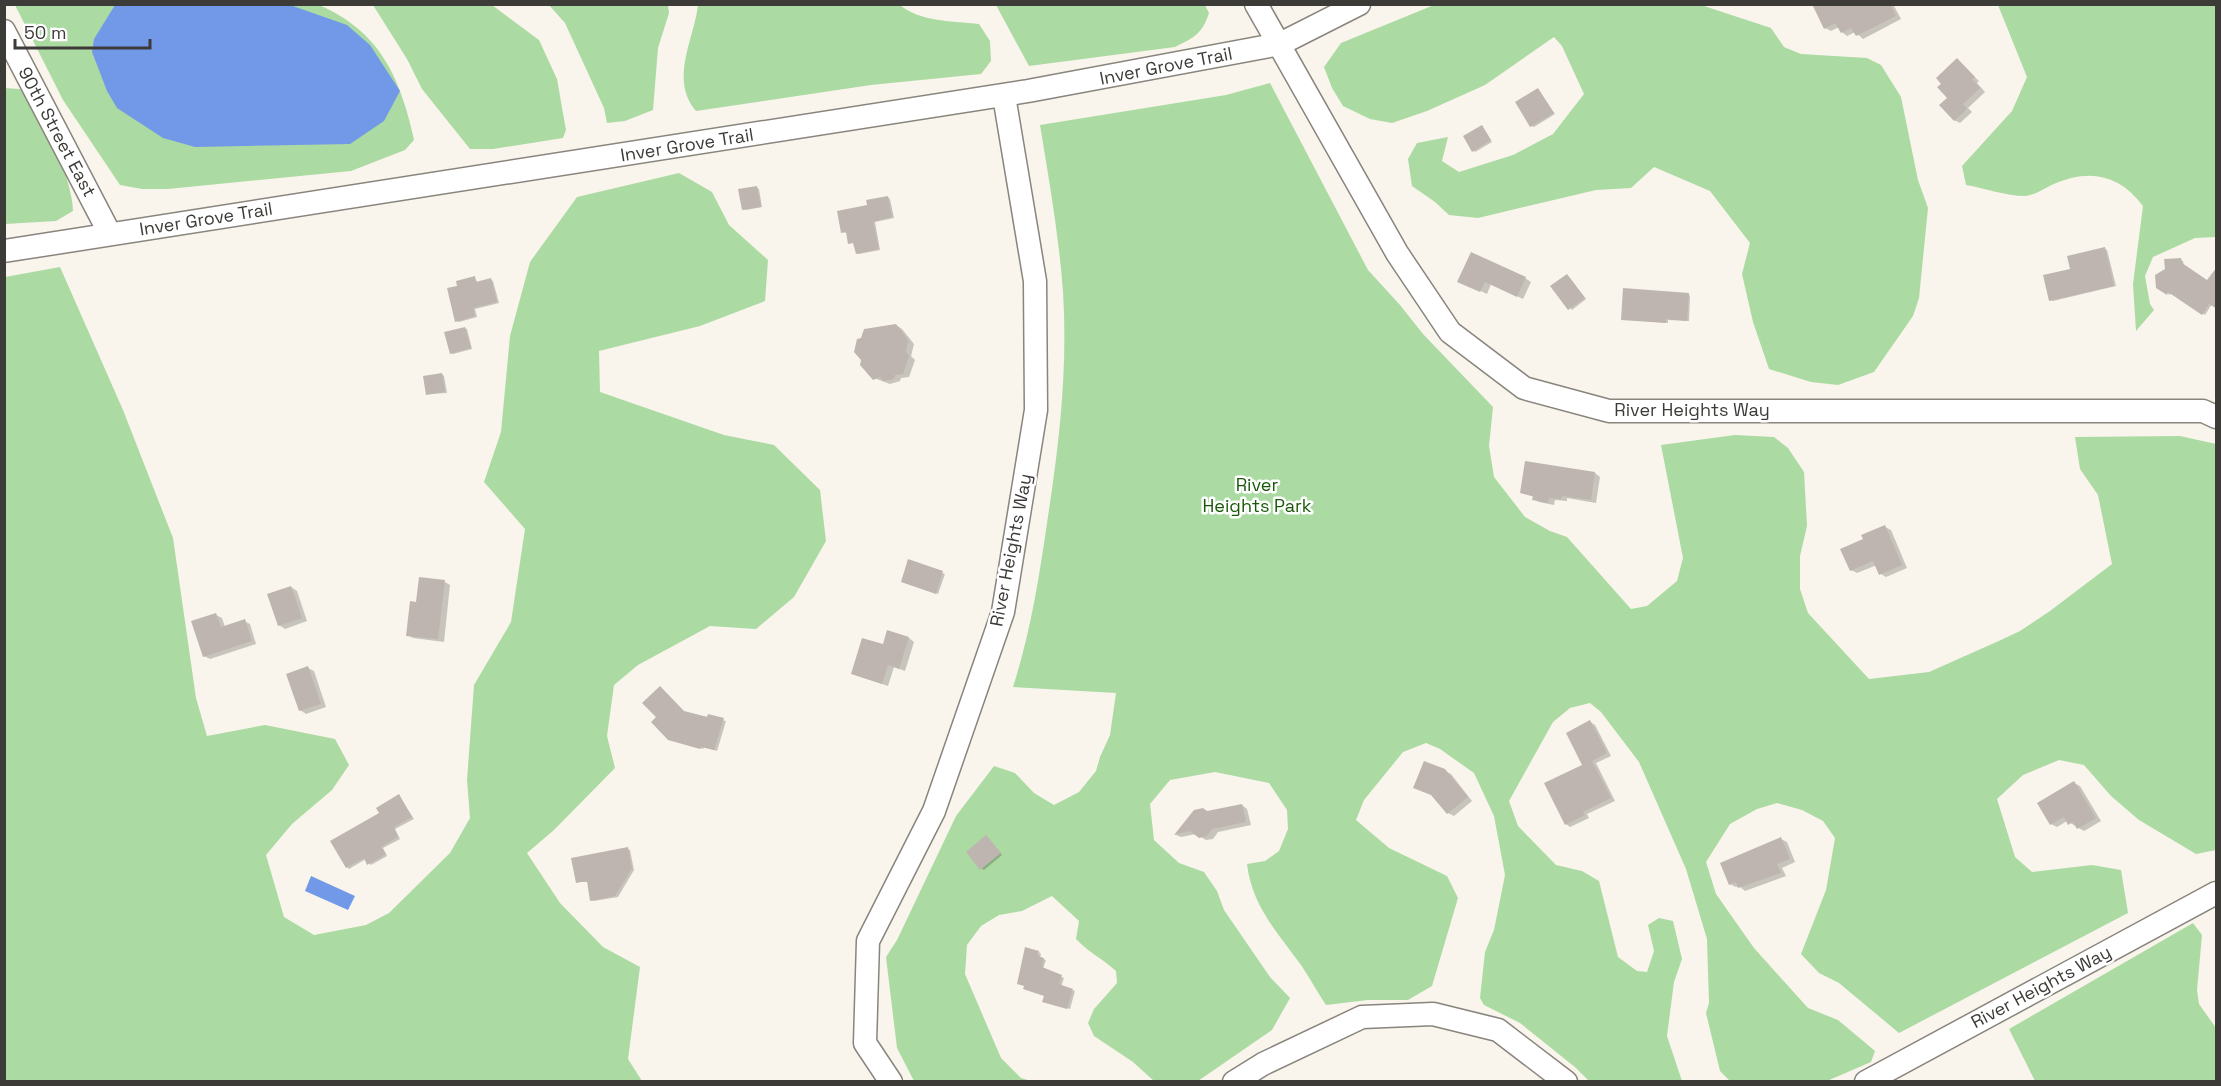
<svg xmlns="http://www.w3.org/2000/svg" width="2221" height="1086" font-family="'Space Grotesk',sans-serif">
<rect width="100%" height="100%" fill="#f9f5ec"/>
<g fill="#acdaa3">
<path d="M 15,5 L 319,5 C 381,32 400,78 414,140 L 405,150 L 351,171 L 168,189 L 142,189 L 120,185 L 63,100 Z"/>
<polygon points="373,5 492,5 539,40 557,79 566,130 563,138 493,149 470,149 422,89 407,59"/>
<polygon points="549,5 668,5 669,13 658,48 653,110 625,121 607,123 604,108 565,23"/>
<path d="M 698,5 L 900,5 C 920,22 953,21 979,24 L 990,41 L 991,61 L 981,74 L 871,85 L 696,111 C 669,79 694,40 698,5 Z"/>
<path d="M 1205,5 L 1209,13 C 1202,34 1195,37 1175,47 L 1029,66 L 996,5 Z"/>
<polygon points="1434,5 1701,5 1771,28 1784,47 1801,54 1867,58 1881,65 1901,97 1918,180 1928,208 1919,298 1913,316 1874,372 1838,385 1811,382 1769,369 1753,322 1742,274 1750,243 1710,191 1654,167 1631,188 1596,190 1478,218 1449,215 1435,202 1412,186 1408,159 1417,143 1448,137 1442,161 1459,172 1513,155 1553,134 1584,94 1562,46 1554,37 1485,85 1427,111 1392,123 1370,119 1343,106 1332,88 1324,67 1341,43"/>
<path d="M 1998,5 L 2216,5 L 2216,237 L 2195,238 L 2153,257 L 2145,276 L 2150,304 L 2154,310 L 2136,331 L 2133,284 L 2143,206 C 2120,175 2090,168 2054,184 C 2046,187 2034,196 2025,196 C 2006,196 1984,188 1966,185 L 1962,166 L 2012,111 L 2027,77 Z"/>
<path d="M 1270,83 L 1368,270 L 1400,305 L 1423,334 L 1493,407 L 1489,446 L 1494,477 L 1525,517 L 1550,531 L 1567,537 L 1631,609 L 1647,606 L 1677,581 L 1683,558 L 1661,445 L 1735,435 L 1774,437 L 1788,448 L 1804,472 L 1807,526 L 1800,556 L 1800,589 L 1808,613 L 1869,679 L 1929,672 L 2001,640 L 2020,631 L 2050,611 L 2112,564 L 2098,495 L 2080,469 L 2075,437 L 2180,436 L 2216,444 L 2216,850 L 2196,854 L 2139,820 L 2111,796 L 2084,765 L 2059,760 L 2023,775 L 1997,799 L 2015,857 L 2032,872 L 2092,865 L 2121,870 L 2128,913 L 1899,1033 L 1839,983 L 1819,973 L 1801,954 L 1826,890 L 1835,838 L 1823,821 L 1802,810 L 1777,803 L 1757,809 L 1730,824 L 1706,862 L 1716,894 L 1754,948 L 1808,1008 L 1838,1020 L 1875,1051 L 1871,1062 L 1827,1081 L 1730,1081 L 1720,1071 L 1706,1013 L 1709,1003 L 1707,939 L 1686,869 L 1639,762 L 1601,712 L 1590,703 L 1570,708 L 1553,722 L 1509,801 L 1518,826 L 1556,865 L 1582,871 L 1599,881 L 1618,957 L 1637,971 L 1647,972 L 1654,951 L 1648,925 L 1659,918 L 1673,921 L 1682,959 L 1674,982 L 1667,1036 L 1682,1081 L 1589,1081 L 1576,1068 L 1520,1023 L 1484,1005 L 1480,998 L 1485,952 L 1494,930 L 1505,875 L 1494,816 L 1474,773 L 1440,749 L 1426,743 L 1403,752 L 1364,800 L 1356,820 L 1389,848 L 1447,876 L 1458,898 L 1432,986 L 1408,1000 L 1368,1000 L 1326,1005 C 1317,992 1310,978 1301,965 C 1277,932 1252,906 1247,864 L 1265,861 L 1279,851 L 1288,829 L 1287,810 L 1269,783 L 1215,772 L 1170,780 L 1150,804 L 1154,840 L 1179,863 L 1204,872 L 1217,891 L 1224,910 L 1270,977 L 1290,998 L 1272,1030 L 1198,1081 L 1154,1081 L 1133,1062 L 1094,1036 L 1088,1023 L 1094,1009 L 1117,983 L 1116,971 C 1103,959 1088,952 1076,939 L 1079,921 L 1052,896 L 1022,911 L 999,915 L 981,926 L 967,945 L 965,974 L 1001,1058 L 1021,1078 L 1031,1081 L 914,1081 L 897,1048 L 886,957 L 897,940 L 956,816 L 994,766 L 1015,773 L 1034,793 L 1054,805 L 1079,792 L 1096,771 L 1100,757 L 1110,735 L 1116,693 L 1013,687 C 1030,634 1039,579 1047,523 C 1059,446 1068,369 1063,292 C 1059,236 1049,180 1040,125 L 1226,95 Z"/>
<path d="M 4,88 L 20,89 C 43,112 72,178 73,211 L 56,221 L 5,224 Z"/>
<polygon points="679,173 712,192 729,225 768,260 765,301 700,326 599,351 600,392 724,435 774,445 820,490 826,541 794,597 756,629 710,626 638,665 614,685 607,736 615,768 554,830 527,853 560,903 603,947 640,967 628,1059 642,1081 5,1081 5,277 60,267 123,410 173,538 196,698 207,736 265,725 335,739 349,765 332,790 292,824 266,855 284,917 314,935 366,925 389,913 450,853 470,818 467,780 474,685 511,622 525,529 484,482 501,432 510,336 530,262 577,197"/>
<polygon points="2193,923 2202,935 2197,990 2199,1004 2216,1028 2216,1081 2035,1081 2009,1029"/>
</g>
<g fill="#7298e8">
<polygon points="115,5 290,5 347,25 370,45 400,91 384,121 350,144 195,147 163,138 117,108 107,91 92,52 94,39"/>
<polygon points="311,876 355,896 348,910 305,891"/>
</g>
<g fill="#0003">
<polygon points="1823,4 1893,4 1901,19 1863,39 1855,32 1847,36 1842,32 1839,27 1831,31 1825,28"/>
<polygon points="1957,60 1979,81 1977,83 1985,92 1968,108 1972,112 1960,123 1954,120 1949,98"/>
<polygon points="1538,90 1555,114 1534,127 1531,126"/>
<polygon points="1482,127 1492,142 1475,152 1473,150"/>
<polygon points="756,187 759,189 762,207 746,210 743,209"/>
<polygon points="887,197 890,199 894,218 875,222 880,250 859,254 857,253 855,243 849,243 847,233 843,232"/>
<polygon points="2105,249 2107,250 2116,286 2053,301 2050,300 2072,270"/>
<polygon points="2181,260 2183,261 2184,266 2208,282 2212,304 2205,315 2171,293 2170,295 2158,287"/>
<polygon points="1569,277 1586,299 1572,310 1552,287"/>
<polygon points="475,278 478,283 491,280 493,281 499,303 475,309 477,317 459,322 457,321"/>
<polygon points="1525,278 1531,282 1523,299 1491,284 1487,294 1459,281"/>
<polygon points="1688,294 1690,296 1689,321 1668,320 1668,323 1622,319"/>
<polygon points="896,325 902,329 914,344 911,356 915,360 909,377 901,378 900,381 890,384 874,378"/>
<polygon points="464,328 467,329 472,349 453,354 451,353"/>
<polygon points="442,374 444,376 447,393 428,394"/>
<polygon points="1595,473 1600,477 1596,503 1567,498 1567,501 1555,500 1554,505 1539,502 1534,499 1534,497 1522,493"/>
<polygon points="1885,527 1891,530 1907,568 1886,577 1881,574 1877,565 1857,573 1851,570 1865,540"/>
<polygon points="909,561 945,574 938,594 905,583"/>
<polygon points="445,582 450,585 444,642 413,638 407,635"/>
<polygon points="291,587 297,591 307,621 285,629 279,625"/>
<polygon points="216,615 222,618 225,627 244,621 250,624 256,644 210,659 204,656"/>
<polygon points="909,638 914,642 905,671 894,667 888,686 859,676 884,646"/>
<polygon points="308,668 314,671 326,707 306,714 300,710"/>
<polygon points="685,712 726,721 717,751 704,747 703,749 672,740"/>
<polygon points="1590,722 1595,725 1611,756 1596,763 1615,801 1587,814 1589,818 1570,827 1566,824 1584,765"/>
<polygon points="1444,771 1451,774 1472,801 1454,816 1448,813 1433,795"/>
<polygon points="2074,783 2080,786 2101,821 2084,831 2067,821 2057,827 2051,824"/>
<polygon points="399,796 414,819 395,829 400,839 383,848 387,856 371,865 366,859 349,869 347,867 381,813"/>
<polygon points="1242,805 1247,809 1251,825 1218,832 1213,839 1206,840 1196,834 1181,837 1176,835 1195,811 1208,813"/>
<polygon points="988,838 1002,855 984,870 981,868"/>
<polygon points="1781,839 1787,842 1795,862 1782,868 1786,876 1745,891 1739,886 1736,887 1730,884"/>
<polygon points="628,849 630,850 634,870 618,897 594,901 591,900 588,882 577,882"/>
<polygon points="1039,952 1041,954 1040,958 1046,960 1043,969 1064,978 1061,987 1075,991 1070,1009 1046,1002 1046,995 1027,990"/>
</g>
<g fill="#beb5b0">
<polygon points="1812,4 1890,4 1896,16 1856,36 1851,28 1841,33 1835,23 1824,29"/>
<polygon points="1957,58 1975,77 1972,79 1980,88 1963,104 1967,109 1954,121 1939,105 1947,98 1937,87 1941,84 1936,78"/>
<polygon points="1538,88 1554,113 1530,127 1515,102"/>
<polygon points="1482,125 1491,140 1472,152 1463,136"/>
<polygon points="757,186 761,207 742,210 738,189"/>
<polygon points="888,196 892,217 873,222 879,249 856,254 853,243 848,244 846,232 841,233 837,211 867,205 866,200"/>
<polygon points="2105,247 2114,286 2049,301 2043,275 2070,269 2067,256"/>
<polygon points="1471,252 1526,277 1517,297 1485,282 1480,292 1457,282"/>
<polygon points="2181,258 2182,263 2207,280 2217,267 2217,309 2209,304 2202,315 2168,292 2167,295 2156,288 2155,275 2165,269 2164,259"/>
<polygon points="1567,274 1585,298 1568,310 1550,286"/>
<polygon points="475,276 476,282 491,278 497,302 473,308 475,316 455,322 447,288 457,286 456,281"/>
<polygon points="1623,288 1689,293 1687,321 1666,319 1666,323 1621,320"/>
<polygon points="896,324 908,340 906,352 909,356 903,374 895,375 894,379 883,381 880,377 873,380 860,365 861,360 854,352 857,339 861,338 864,329"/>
<polygon points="465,327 471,348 450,354 444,332"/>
<polygon points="442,373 445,392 426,395 423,376"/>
<polygon points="1525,461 1595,472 1591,500 1562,496 1561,499 1549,498 1548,503 1532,500 1533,496 1520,493"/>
<polygon points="1885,525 1902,565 1879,575 1873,561 1850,571 1840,549 1863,539 1861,535"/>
<polygon points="908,559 943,571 936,594 901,582"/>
<polygon points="419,577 445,580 438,639 406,636 410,601 416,602"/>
<polygon points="291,586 302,618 278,626 267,594"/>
<polygon points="216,613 221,627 245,619 252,641 203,657 191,621"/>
<polygon points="887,630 909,637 899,669 888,665 882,684 851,674 862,638 883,644"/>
<polygon points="308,666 321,704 299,711 286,674"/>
<polygon points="660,686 684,711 707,717 708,714 724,718 714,750 701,747 700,749 668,740 651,722 656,717 642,703"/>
<polygon points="1590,720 1607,753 1592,761 1611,798 1583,812 1585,815 1565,825 1544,783 1582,765 1566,733"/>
<polygon points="1424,761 1445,769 1468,797 1447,814 1431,795 1413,788"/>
<polygon points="2074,781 2096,818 2077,829 2073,822 2068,825 2064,817 2050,825 2037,803"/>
<polygon points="399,794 412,817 394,827 398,837 381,847 386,854 367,865 364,858 346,868 330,841 379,813 376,808"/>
<polygon points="1242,804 1246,822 1212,829 1207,836 1199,838 1190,831 1174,835 1194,810 1203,808 1207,811"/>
<polygon points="986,835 1001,853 980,870 966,852"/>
<polygon points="1781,837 1790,859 1777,864 1781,873 1738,888 1736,882 1729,885 1720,863"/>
<polygon points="628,847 632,868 615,896 590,901 587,881 576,883 571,858"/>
<polygon points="1025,947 1039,951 1038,956 1044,958 1042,967 1062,975 1059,984 1073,989 1067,1009 1042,1002 1044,996 1023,989 1024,986 1017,984"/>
</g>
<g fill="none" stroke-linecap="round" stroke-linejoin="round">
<defs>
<g id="minor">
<polyline points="1256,4 1397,253 1450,332 1524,388 1609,411 2203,411 2216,417"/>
<polyline points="4,31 110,234"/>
<polyline points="4,251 1028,91 1280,44 1359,4"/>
<polyline points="891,1082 865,1043 868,941 934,811 1003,612 1036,410 1035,281 1004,96"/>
<polyline points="1234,1082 1263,1064 1362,1017 1433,1014 1498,1030 1566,1082"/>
<polyline points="1866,1082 2216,893"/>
</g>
</defs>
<use href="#minor" stroke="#89847d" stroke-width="25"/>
<use href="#minor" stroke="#fff" stroke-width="22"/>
</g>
<g text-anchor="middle" stroke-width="5" stroke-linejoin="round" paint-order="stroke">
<g font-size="18" fill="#3d3b38" stroke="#fff">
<text transform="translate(1166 66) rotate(-11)" y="6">Inver Grove Trail</text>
<text transform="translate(57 132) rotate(62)" y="6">90th Street East</text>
<text transform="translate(687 145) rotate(-9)" y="6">Inver Grove Trail</text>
<text transform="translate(206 219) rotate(-9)" y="6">Inver Grove Trail</text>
<text x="1692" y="416">River Heights Way</text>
<text transform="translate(1011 550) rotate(-79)" y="6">River Heights Way</text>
<text transform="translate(2041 987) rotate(-28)" y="6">River Heights Way</text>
</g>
<g font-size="18" fill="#185808" stroke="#fff">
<text x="1257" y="491">River<tspan x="1257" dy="21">Heights Park</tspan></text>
</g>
</g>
<rect width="2221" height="1086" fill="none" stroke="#3d3b38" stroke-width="12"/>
<path d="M15 39v9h135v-9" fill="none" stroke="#3d3b38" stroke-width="3"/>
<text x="24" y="39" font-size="18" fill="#3d3b38" stroke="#ffffff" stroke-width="4.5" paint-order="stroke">50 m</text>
</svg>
